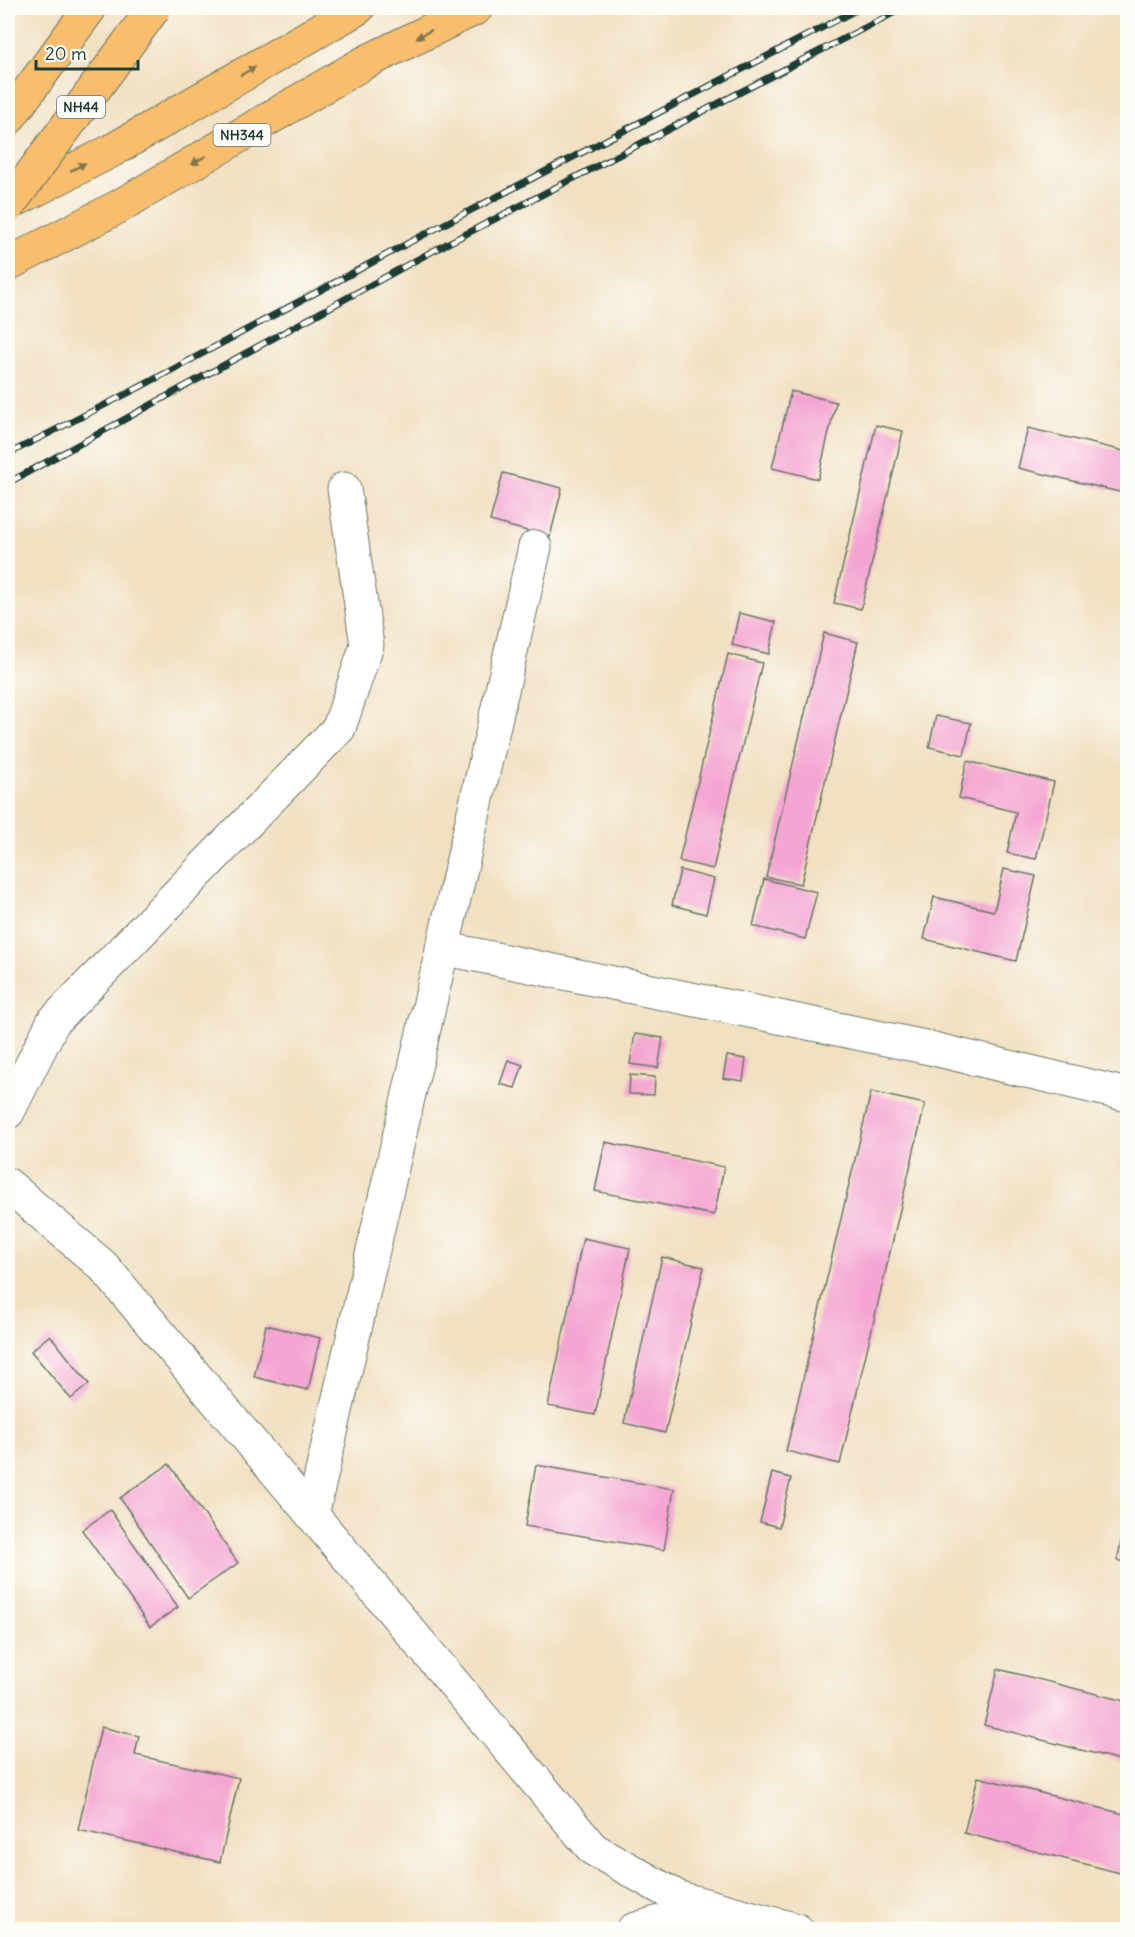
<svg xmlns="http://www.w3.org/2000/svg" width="1135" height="1937" font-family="Delius,sans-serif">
<rect width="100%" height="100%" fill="#fdfcf7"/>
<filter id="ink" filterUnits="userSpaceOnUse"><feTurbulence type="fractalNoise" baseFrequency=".0167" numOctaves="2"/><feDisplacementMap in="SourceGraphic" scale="12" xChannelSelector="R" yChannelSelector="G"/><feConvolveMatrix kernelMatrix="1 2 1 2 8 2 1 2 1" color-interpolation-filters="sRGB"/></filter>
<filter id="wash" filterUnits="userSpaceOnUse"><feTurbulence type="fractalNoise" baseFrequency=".008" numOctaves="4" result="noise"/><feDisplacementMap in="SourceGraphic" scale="24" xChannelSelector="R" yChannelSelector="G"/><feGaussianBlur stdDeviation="1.35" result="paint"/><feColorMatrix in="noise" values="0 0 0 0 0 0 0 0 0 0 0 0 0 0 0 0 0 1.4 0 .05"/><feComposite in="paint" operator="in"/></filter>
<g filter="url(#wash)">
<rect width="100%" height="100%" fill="#f1e0c1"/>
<g id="blocks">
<g fill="#f4a6d2">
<polygon points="791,391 836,402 818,479 772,468"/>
<polygon points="876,425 903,431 861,609 834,603"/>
<polygon points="1028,428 1128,452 1128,494 1018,468"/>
<polygon points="503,473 562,488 550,537 490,521"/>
<polygon points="739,613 776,622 769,654 732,645"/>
<polygon points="824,633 858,642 801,884 766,877"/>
<polygon points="728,654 762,663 713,869 679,861"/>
<polygon points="936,716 971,723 964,755 929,747"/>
<polygon points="967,761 1054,782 1036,859 1007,853 1016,812 959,798"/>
<polygon points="1004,869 1036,876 1016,961 924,939 934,897 994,911"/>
<polygon points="680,870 714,879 706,914 672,905"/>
<polygon points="764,879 817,892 805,939 753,926"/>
<polygon points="635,1034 663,1038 658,1068 630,1064"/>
<polygon points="727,1056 746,1059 743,1081 723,1078"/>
<polygon points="508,1060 523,1065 515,1088 500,1084"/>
<polygon points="630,1075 655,1077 654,1095 629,1094"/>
<polygon points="871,1092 925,1104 840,1464 786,1451"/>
<polygon points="605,1142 724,1167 714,1215 595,1191"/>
<polygon points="583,1238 630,1248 595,1415 548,1406"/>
<polygon points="662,1257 704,1267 665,1433 624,1423"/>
<polygon points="266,1325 320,1338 308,1390 254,1377"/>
<polygon points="50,1335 89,1384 71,1399 31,1351"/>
<polygon points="169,1464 238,1563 188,1598 120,1498"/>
<polygon points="536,1465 674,1489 664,1550 525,1526"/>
<polygon points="772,1473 791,1478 779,1527 760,1522"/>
<polygon points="110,1510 178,1607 150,1627 82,1530"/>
<polygon points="1127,1516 1128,1516 1128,1563 1117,1560"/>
<polygon points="998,1669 1128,1702 1128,1762 984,1725"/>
<polygon points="101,1727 139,1736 135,1755 239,1778 220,1862 78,1830"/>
<polygon points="978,1777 1128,1815 1128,1875 964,1833"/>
</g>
</g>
</g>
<g filter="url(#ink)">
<use href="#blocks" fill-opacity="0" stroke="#687665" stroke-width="1.5"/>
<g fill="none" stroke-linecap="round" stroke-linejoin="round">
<defs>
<g id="minor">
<polyline points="442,948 925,1047 1128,1095"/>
<polyline points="8,1112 53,1022 339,728 367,645 344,489"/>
<polyline points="8,1185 103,1266 593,1849 679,1898 797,1930"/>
<polyline points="312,1515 535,547"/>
<polyline points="633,1930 710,1907"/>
</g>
<g id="highway">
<polyline points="8,119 90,8"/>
<polyline points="8,204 113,150 358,8"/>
<polyline points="8,264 118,207 362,64 476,8"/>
</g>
</defs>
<use href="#minor" stroke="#687665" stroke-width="35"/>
<use href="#highway" stroke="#687665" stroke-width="35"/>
<use href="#minor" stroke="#fff" stroke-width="33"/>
<use href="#highway" stroke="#f9be6d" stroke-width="33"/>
<defs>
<g id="rail">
<polyline points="8,454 138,388 427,233 860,8"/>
<polyline points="8,483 431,252 903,8"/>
</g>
</defs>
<use href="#rail" stroke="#1f3d34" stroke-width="7"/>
<use href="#rail" stroke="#fdfcf7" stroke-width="4.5" stroke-dasharray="14" stroke-linecap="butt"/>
<defs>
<polyline id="highway-bridge" points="8,206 154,8"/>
</defs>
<use href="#highway-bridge" stroke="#687665" stroke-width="35" stroke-linecap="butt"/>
<use href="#highway-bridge" stroke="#f9be6d" stroke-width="33"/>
</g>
<defs><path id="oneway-solid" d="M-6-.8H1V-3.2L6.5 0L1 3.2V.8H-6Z" transform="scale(1.5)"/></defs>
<g fill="#81774e">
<use href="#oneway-solid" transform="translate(424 34) rotate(153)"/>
<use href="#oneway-solid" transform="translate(248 71) rotate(-30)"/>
<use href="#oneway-solid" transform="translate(199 160) rotate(150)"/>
<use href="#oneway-solid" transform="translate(78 167) rotate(-27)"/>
</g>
</g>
<g text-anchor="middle" stroke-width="6" stroke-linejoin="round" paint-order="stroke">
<g fill="#fdfcf7" stroke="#62766e" stroke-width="1.5">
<rect x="57" y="96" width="48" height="22" rx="4.5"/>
<rect x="213.5" y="124" width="57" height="22" rx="4.5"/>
</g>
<g font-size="14" font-weight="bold" fill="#1f3d34">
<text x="81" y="112">NH44</text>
<text x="242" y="140">NH344</text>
</g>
</g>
<rect width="1135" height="1937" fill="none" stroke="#fdfcf7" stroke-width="30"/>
<path d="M36 60v9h102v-9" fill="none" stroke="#1f3d34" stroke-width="3"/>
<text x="45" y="60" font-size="18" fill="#1f3d34" stroke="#fdfcf7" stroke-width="4.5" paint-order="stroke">20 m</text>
</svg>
